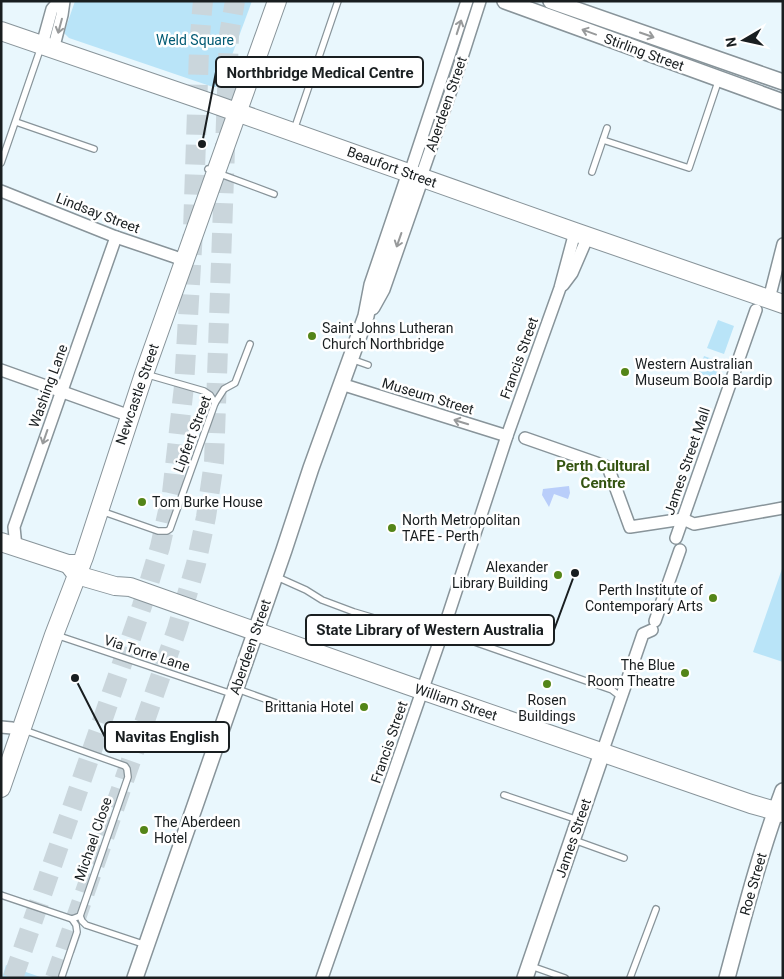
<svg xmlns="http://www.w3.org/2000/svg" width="784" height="979" font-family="Roboto,sans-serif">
<rect width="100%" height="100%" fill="#e9f7fd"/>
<g fill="#b9e4f8">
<polygon points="75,1 252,1 225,74 219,83 216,87 213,87 69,38 64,33"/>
<polygon points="718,320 734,326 724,354 707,348"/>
<polygon points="704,356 721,362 714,381 695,382"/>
<polygon points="783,566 783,662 753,652"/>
<polygon points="6,965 43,978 2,978"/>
</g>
<polygon fill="#b9cefa" points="569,486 570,493 568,499 554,494 549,507 542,495 543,489"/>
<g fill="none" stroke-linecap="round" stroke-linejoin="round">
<g stroke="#cad6dc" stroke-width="20" stroke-dasharray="20 10" stroke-linecap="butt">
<polyline points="13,978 142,606 160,547 172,493 184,386 193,231 199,50 202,11 203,1"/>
<polyline points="55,978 177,629 196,564 206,517 214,462 229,35 235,1"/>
</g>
<defs>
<g id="lane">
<polyline points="16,122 94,149"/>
<polyline points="294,130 338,1"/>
<polyline points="603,140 689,168 719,79"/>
<polyline points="1,163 41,47"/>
<polyline points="208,169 223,175 274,194"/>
<polyline points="592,172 607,128"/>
<polyline points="351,359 368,365"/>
<polyline points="145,374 204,391 210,395 215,403"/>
<polyline points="101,511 158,531 167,531 170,529 215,403 224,389 235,383 250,344"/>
<polyline points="277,577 306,590 322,600 354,612 441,638"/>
<polyline points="443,631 612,690 621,697"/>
<polyline points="56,635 232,694"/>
<polyline points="237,689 293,709"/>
<polyline points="24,730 125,766 127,769 128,777 80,916"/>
<polyline points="504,795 578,820"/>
<polyline points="574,840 624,858"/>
<polyline points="1,895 72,919 80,916 82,921 86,925 146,945"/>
<polyline points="531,966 565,978"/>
<polyline points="62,976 77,932 76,925 72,919"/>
<polyline points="630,978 656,909"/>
</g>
<g id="street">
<polyline points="42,45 52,9 59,1"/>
<polyline points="53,50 62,15 64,1"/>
<polyline points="410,173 467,1"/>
<polyline points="421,177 455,79 480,1"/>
<polyline points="1,191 116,237 175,257 185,262"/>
<polyline points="563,285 572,273 588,236"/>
<polyline points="769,299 783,244"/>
<polyline points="1,370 130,416"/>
<polyline points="341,384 507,436"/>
<polyline points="525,438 608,467 630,527 683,519 694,524 783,508"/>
<polyline points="676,538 756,310"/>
<polyline points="16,547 14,527 116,237"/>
<polyline points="655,621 680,550"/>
<polyline points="1,727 12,728"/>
<polyline points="602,753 643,634 652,630"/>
<polyline points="322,978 443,631 507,436 560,288 575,232"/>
</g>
<g id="secondary">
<polyline points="505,1 783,102"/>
<polyline points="551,1 783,82"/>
<polyline points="372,307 382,289 421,177"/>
<polyline points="135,978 284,550 311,468 366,316 372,285 410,173"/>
<polyline points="525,978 602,753"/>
<path d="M 727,978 C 744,915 760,852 783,791"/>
</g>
<g id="primary">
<polyline points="1,31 211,103 575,232 783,304"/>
<polyline points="1,542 68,564 81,564"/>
<polyline points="70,566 77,575 115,586 130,587 407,685 751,804 783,813"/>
<polyline points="1,788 54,635 84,557 144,374 277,1"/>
</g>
</defs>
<use href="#lane" stroke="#88949a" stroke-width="8"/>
<use href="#street" stroke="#88949a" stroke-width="14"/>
<use href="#secondary" stroke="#88949a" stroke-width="18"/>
<use href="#primary" stroke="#88949a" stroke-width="20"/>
<use href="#lane" stroke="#fff" stroke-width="5.5"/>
<use href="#street" stroke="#fff" stroke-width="11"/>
<use href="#secondary" stroke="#fff" stroke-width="15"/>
<use href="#primary" stroke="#fff" stroke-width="18"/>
</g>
<defs><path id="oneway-shaft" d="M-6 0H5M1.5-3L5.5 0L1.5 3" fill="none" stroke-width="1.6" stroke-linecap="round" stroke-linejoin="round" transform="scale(1.25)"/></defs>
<g stroke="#989a9b">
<use href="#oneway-shaft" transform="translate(60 26) rotate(105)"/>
<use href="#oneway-shaft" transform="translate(459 27) rotate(-72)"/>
<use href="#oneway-shaft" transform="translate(589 32) rotate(-160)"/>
<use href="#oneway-shaft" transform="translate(647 35) rotate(19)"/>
<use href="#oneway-shaft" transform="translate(399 240) rotate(109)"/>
<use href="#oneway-shaft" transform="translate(461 422) rotate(-163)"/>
<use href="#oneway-shaft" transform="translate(45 437) rotate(109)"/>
</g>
<g fill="#548518" stroke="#fff" stroke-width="2">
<circle cx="312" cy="336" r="5"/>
<circle cx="625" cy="372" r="5"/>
<circle cx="142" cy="502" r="5"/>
<circle cx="392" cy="528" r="5"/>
<circle cx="558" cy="575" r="5"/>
<circle cx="713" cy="598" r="5"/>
<circle cx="685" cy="673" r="5"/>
<circle cx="547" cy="684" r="5"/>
<circle cx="364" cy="707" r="5"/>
<circle cx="144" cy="830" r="5"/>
</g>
<g text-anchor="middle" stroke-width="5" stroke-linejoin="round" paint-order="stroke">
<g font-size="14" fill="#025a74" stroke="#fff">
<text x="195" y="45">Weld Square</text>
</g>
<g font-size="14" fill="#191e20" stroke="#fff">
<text transform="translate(644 52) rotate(20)" y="5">Stirling Street</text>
<text transform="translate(446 104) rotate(-71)" y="5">Aberdeen Street</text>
<text transform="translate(392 167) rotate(20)" y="5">Beaufort Street</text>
<text transform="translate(98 213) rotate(21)" y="5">Lindsay Street</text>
<text transform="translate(519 358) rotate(-70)" y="5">Francis Street</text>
<text transform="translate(48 386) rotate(-70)" y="5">Washing Lane</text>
<text transform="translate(137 394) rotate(-71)" y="5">Newcastle Street</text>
<text transform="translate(428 396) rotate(17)" y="5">Museum Street</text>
<text transform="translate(192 434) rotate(-69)" y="5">Lipfert Street</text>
<text transform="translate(687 461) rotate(-71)" y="5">James Street Mall</text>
<text transform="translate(250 647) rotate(-71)" y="5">Aberdeen Street</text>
<text transform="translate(147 653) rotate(18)" y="5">Via Torre Lane</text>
<text transform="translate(456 702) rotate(19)" y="5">William Street</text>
<text transform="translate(389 742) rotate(-71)" y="5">Francis Street</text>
<text transform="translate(573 838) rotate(-71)" y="5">James Street</text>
<text transform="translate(93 839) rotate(-71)" y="5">Michael Close</text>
<text transform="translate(753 884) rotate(-74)" y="5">Roe Street</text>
</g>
<g font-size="14" fill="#191e20" stroke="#fff" text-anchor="start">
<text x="322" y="333">Saint Johns Lutheran<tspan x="322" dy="16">Church Northbridge</tspan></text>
<text x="635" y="369">Western Australian<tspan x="635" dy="16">Museum Boola Bardip</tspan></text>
<text x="152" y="507">Tom Burke House</text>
<text x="402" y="525">North Metropolitan<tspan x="402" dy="16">TAFE - Perth</tspan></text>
<text x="548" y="572" text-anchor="end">Alexander<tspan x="548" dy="16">Library Building</tspan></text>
<text x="703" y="595" text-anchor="end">Perth Institute of<tspan x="703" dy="16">Contemporary Arts</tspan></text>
<text x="675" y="670" text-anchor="end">The Blue<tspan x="675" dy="16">Room Theatre</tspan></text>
<text x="547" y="705" text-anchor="middle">Rosen<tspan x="547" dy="16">Buildings</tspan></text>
<text x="354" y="712" text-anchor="end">Brittania Hotel</text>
<text x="154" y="827">The Aberdeen<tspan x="154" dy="16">Hotel</tspan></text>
</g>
<g font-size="15" font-weight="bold" fill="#345411" stroke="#fff">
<text x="603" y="471">Perth Cultural<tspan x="603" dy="17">Centre</tspan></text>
</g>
</g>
<path fill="none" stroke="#191e20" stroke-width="2" d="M202 144L216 72M575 573L554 630M75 678L105 737"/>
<g fill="#191e20" stroke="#fff" stroke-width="2">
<circle cx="202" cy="144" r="5"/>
<circle cx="575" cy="573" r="5"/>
<circle cx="75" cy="678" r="5"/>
</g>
<g fill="#fff" stroke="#191e20" stroke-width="2">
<rect x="216" y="57" width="207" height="30" rx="5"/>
<rect x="306" y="615" width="248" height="30" rx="5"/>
<rect x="105" y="722" width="124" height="30" rx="5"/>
</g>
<g font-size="15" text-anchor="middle" font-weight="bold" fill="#191e20">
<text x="320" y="78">Northbridge Medical Centre</text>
<text x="430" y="635">State Library of Western Australia</text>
<text x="167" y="742">Navitas English</text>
</g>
<rect width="784" height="979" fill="none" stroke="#191e20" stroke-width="5"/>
<g transform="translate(744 40) rotate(261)" stroke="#ffffff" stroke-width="4" paint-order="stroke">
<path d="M0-4L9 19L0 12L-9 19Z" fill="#191e20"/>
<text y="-8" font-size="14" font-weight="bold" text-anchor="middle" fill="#191e20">N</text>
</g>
</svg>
